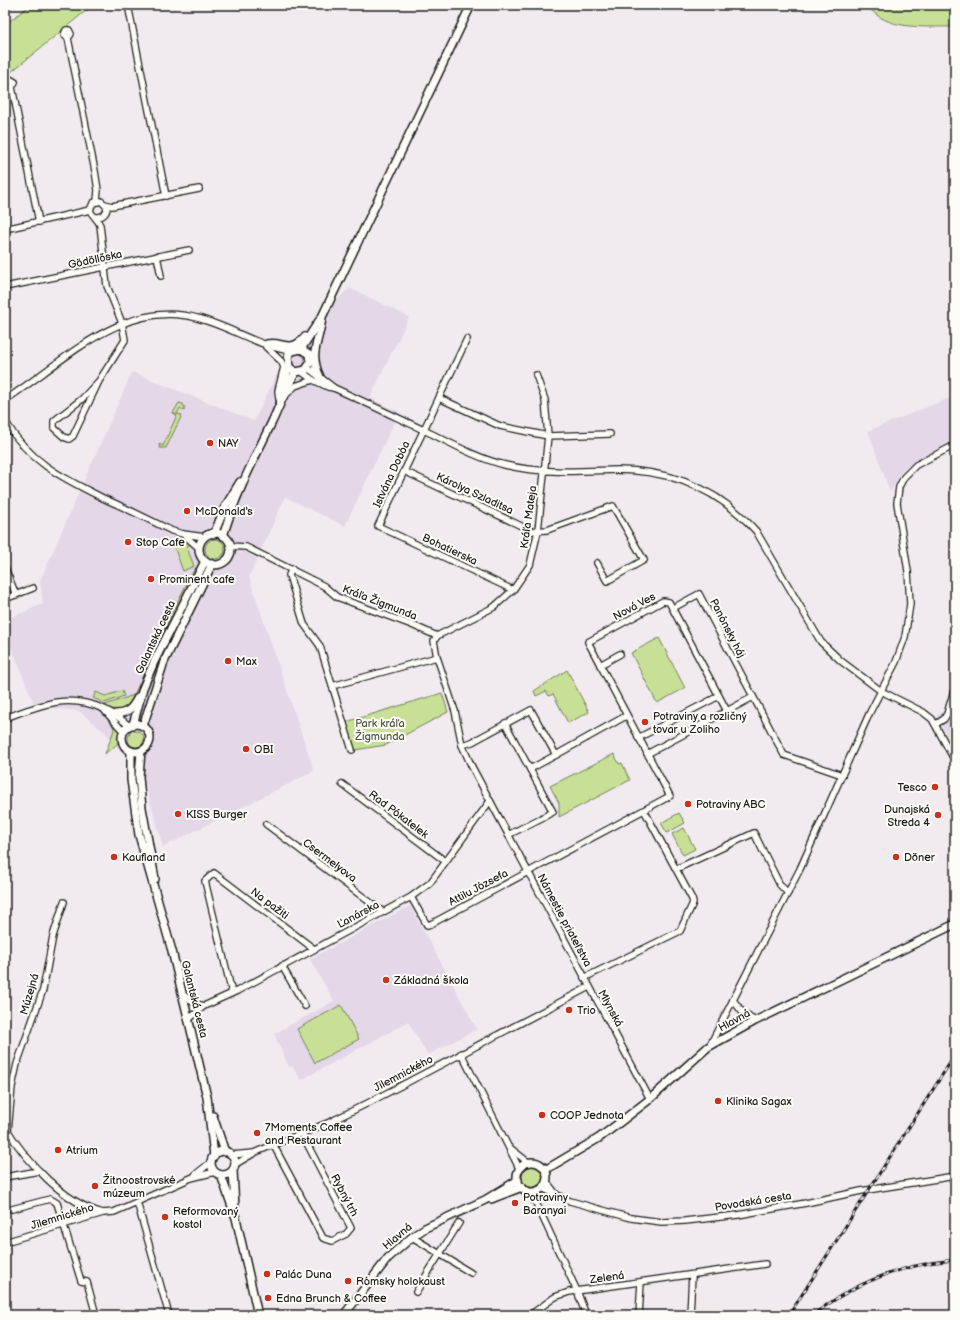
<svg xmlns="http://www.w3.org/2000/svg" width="960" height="1320" font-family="'Balsamiq Sans',sans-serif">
<rect width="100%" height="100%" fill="#f1ebf0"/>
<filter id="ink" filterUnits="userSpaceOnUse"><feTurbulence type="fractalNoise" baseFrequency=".025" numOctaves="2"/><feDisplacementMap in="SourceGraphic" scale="8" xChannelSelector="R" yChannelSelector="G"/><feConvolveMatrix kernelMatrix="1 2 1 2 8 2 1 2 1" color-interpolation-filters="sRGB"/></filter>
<g filter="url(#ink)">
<g fill="#e3d7e8">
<polygon points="350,288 409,317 370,398 399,412 345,526 285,497 249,577 314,771 163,847 144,779 106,733 79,711 49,708 37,711 5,631 5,620 43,604 40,581 132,372 254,421 293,341"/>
<polygon points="955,396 955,440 903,469 890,492 868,431"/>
<polygon points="955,675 955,751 937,715 946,710"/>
<polygon points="410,906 477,1029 428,1055 408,1022 301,1080 292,1066 289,1067 274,1034 334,1001 310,959"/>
</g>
<g fill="#c8e096" stroke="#727e59">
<polygon points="30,5 93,5 5,77 5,25"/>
<path d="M 867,5 L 955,5 L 955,27 C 926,26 886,32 867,5 Z"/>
<polygon points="179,403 183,404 185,409 184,411 180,408 177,414 182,415 166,448 160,448 159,444 163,446 177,415 173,413"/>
<polygon points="181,539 189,543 187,548 194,566 183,571 173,544 176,540"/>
<circle cx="215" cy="549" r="10"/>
<path d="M 195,568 L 197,569 L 167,625 L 136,693 L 127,709 C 117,711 113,710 105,705 L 134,695 L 171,614 Z"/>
<polygon points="659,638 685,688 657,703 631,653"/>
<polygon points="567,670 589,712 568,723 553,694 549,696 546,691 536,696 534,691"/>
<polygon points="122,691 124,696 104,703 93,698 96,692 105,696"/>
<polygon points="442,693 448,712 386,745 355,750 346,722"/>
<path d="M 112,722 L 120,732 C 119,748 115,744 105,754 L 114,730 Z"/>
<circle cx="136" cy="739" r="8"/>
<polygon points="614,754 619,764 622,763 630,780 559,817 559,803 550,786"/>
<polygon points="679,813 685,823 667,833 661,823"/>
<polygon points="684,828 695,849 683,855 672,834"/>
<polygon points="341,1005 359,1039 315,1063 297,1029"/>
<circle cx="533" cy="1177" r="11"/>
</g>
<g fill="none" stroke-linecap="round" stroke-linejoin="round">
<defs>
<g id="minor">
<polyline points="128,5 166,196"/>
<polyline points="68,38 64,35 66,30 69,30 71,34 68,38 95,171 98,190 97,201"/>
<polyline points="12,87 7,84 10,79 15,82 12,87 39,222"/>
<polyline points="105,204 112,206 199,189"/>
<path d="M 97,217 C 103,217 107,213 107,207 L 101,201 L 93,203 L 90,210 C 92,216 97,218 100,225 L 107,286 L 122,323 L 125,340 L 99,381 L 82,399 L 54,421 L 54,428 L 64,437 L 69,439 L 73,436 L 99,381"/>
<polyline points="5,229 90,210"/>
<polyline points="157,256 161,276"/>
<polyline points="5,287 189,250"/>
<polyline points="467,339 378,526 513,590"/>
<polyline points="266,347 281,361 284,367 278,391 279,399"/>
<polyline points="308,368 334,388"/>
<path d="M 302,372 L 313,380 L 328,387 L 334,388 C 367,403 400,419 432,434 C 456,446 480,459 505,465 C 542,474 579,471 617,470 C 672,470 719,490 756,531 L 821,642 L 841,661 L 881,691 L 923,712 L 932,719 L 955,761"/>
<polyline points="285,396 295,386 313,380"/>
<polyline points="439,398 500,426 548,436 610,434"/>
<path d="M 5,400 C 63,363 122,298 197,318 C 230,326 258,347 292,351"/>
<path d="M 5,421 C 30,463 63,478 105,499 C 128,509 150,520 172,531 L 183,534 L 205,537"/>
<polyline points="404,471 532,531 547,530 613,506 644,560 607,581 597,563"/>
<polyline points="183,534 199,548"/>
<polyline points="230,546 246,547 324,586 337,597 412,625 437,636"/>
<polyline points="5,568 16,595"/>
<polyline points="292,569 289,575 304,624 320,646 352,750"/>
<polyline points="5,599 33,588"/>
<polyline points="673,608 699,594 784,755 842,775"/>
<polyline points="437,636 434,641 437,657 455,711 462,745 472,767 650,1099"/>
<polyline points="437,636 494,607 513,590 530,565 538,531 548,436 545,400 536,375"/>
<polyline points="600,665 620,654"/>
<polyline points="332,686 437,657"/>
<polyline points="105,711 124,732"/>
<path d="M 5,718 C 41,705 66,693 104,709 C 114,714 121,718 129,726"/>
<polyline points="505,723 553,812 508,835"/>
<polyline points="936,724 944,719 947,714 955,687"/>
<polyline points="638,738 719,696"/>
<polyline points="462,745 472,742 531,710 556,755 626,716"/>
<polyline points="647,754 753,697"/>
<polyline points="530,769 556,755"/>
<polyline points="342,784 445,861"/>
<polyline points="266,824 383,912"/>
<polyline points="676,869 754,833 780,885 788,893"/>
<polyline points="411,897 427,925 431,924 670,796 588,642 663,601 669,602 727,711"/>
<polyline points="282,966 305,1006"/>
<polyline points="584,978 680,931 693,903 692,899 644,810"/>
<polyline points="232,993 205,881 214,873 314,949"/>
<polyline points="182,994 196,1004 204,1006"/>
<polyline points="733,1000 743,1013 755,1021"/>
<polyline points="188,1020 204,1006 237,991 411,897 430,883 490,801"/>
<polyline points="709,1047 800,869 870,712 896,662 905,637 910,604 908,571 897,503 899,487 904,477 916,465 955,445"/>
<polyline points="461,1053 520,1170"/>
<path d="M 6,1128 C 27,1162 64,1203 103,1213"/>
<polyline points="8,1131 12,1087 17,1064 43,990 53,936 64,902"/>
<polyline points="274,1146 323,1238 332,1241 346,1234 351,1228 302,1134"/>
<polyline points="510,1148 529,1163"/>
<polyline points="231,1155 254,1153"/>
<polyline points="234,1165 256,1152 330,1122 366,1104 589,987"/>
<polyline points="195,1175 211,1162"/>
<polyline points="5,1177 39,1171"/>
<polyline points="546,1181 556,1194"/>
<polyline points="542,1188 570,1201 631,1218 662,1222 685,1221 738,1215 806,1203 861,1191 955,1176"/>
<polyline points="527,1190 536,1203 577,1291 586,1315"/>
<polyline points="535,1201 538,1190"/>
<polyline points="137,1202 169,1315"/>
<polyline points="12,1209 50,1199 57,1203 81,1281 87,1282 96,1315"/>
<polyline points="412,1237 471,1273"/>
<polyline points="5,1242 103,1213 114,1212 191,1178 215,1172"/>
<polyline points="416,1292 459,1223"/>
<polyline points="530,1315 555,1297 569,1292 765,1264"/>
<polyline points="639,1315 641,1282"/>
<polyline points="690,1315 692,1275"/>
</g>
<g id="major">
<path d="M 267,344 C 283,341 290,354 305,337"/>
<polyline points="301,349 309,354 310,362 306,370 296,372 289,367 288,356 292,351 301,349 321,318"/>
<path d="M 320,377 C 308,352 320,341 322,317 L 471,5"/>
<polyline points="282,389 289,367"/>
<circle cx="215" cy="549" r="16"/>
<polyline points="214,534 225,507 240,482"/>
<path d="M 223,536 C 235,496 254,459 272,422 C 280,405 286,387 296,372"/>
<path d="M 116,714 C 129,713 133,707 138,697"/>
<circle cx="136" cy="738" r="14"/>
<polyline points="133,725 143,688 154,662 205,561"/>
<polyline points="143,726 164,662 212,564"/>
<polyline points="131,751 131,780 139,835 172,951 207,1097 214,1156"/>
<polyline points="141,751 139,777 142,808 155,879"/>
<polyline points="213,1116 225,1152"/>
<circle cx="223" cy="1163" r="12"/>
<circle cx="532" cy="1177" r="15"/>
<polyline points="233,1170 235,1208"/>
<polyline points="545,1170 599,1138 619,1123 650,1099 708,1047 755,1021 955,924"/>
<polyline points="221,1175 236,1218 258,1315"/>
<polyline points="491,1199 522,1187"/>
<polyline points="344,1315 388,1258 412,1237 425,1228 485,1200 518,1180"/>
</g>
</defs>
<use href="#minor" stroke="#1c1c1c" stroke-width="8"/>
<use href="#major" stroke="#1c1c1c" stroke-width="10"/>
<use href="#minor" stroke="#fdfcf7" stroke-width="5.5"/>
<use href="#major" stroke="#fdfcf7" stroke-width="7"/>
<defs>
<g id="rail">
<polyline points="789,1315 955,1055"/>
<path d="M 813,1315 C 854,1283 903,1264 955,1260"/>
</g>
</defs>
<use href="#rail" stroke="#1c1c1c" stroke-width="3"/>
<use href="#rail" stroke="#fdfcf7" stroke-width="1.5" stroke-dasharray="4.5" stroke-linecap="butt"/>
</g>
</g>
<g fill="#c8321e" stroke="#fdfcf7" stroke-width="1.5">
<circle cx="210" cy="443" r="4"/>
<circle cx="187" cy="511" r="4"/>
<circle cx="128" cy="542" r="4"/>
<circle cx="151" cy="579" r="4"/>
<circle cx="228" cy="661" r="4"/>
<circle cx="645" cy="722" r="4"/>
<circle cx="246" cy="749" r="4"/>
<circle cx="935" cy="787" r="4"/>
<circle cx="688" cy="804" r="4"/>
<circle cx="178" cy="814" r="4"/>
<circle cx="938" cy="815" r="4"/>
<circle cx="114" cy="857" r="4"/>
<circle cx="896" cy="857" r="4"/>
<circle cx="386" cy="980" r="4"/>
<circle cx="569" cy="1010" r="4"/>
<circle cx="718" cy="1101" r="4"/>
<circle cx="542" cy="1115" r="4"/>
<circle cx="257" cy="1133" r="4"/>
<circle cx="58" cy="1150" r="4"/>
<circle cx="95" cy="1186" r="4"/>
<circle cx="515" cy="1203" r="4"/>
<circle cx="165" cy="1217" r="4"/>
<circle cx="267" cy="1274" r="4"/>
<circle cx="348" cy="1281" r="4"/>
<circle cx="268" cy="1298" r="4"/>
</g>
<g text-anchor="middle" stroke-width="4" stroke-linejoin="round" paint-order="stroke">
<g font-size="11" fill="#1c1c1c" stroke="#fdfcf7">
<text transform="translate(95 259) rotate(-12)" y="4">Gödöllőska</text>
<text transform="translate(391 474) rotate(-65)" y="4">Istvána Dobóa</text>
<text transform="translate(475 493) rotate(25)" y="4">Károlya Szladitsa</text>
<text transform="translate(528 517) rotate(-82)" y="4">Kráľa Mateja</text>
<text transform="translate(450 549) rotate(25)" y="4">Bohatierska</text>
<text transform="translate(380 602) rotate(21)" y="4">Kráľa Žigmunda</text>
<text transform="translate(634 606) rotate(-28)" y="4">Nová Ves</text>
<text transform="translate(728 628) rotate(63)" y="4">Panónsky háj</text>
<text transform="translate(155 637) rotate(-65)" y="4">Galantská cesta</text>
<text transform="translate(399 814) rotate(37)" y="4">Rad Pókatelek</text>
<text transform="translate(330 860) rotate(37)" y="4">Csermelyova</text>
<text transform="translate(478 887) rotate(-28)" y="4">Attilu Józsefa</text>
<text transform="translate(270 903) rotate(37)" y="4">Na pažiti</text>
<text transform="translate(358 914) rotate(-28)" y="4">Ľanárska</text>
<text transform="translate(565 920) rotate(62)" y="4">Námestie priateľstva</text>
<text transform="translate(29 994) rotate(-74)" y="4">Múzejná</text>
<text transform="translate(195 999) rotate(76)" y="4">Galantská cesta</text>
<text transform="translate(611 1008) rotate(62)" y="4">Mlynská</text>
<text transform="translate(734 1020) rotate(-29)" y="4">Hlavná</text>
<text transform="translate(403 1073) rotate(-28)" y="4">Jilemnického</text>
<text transform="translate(345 1195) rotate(62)" y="4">Rybný trh</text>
<text transform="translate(753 1201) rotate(-9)" y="4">Povodská cesta</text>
<text transform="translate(62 1216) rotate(-17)" y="4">Jilemnického</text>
<text transform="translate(397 1236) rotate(-40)" y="4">Hlavná</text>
<text transform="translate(607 1277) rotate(-8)" y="4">Zelená</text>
</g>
<g font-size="11" fill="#1c1c1c" stroke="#fdfcf7" text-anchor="start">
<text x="218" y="447">NAY</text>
<text x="195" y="515">McDonald's</text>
<text x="136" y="546">Stop Cafe</text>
<text x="159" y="583">Prominent cafe</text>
<text x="236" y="665">Max</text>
<text x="653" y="720">Potraviny a rozličný<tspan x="653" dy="13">tovar u Zoliho</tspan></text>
<text x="254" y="753">OBI</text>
<text x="927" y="791" text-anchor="end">Tesco</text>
<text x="696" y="808">Potraviny ABC</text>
<text x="930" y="813" text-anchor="end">Dunajská<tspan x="930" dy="13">Streda 4</tspan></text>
<text x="186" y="818">KISS Burger</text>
<text x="122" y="861">Kaufland</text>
<text x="904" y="861">Döner</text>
<text x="394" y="984">Základná škola</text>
<text x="577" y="1014">Trio</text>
<text x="726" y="1105">Klinika Sagax</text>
<text x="550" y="1119">COOP Jednota</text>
<text x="265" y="1131">7Moments Coffee<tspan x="265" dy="13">and Restaurant</tspan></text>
<text x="66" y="1154">Atrium</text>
<text x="103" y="1184">Žitnoostrovské<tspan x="103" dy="13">múzeum</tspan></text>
<text x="523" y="1201">Potraviny<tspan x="523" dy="13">Baranyai</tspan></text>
<text x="173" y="1215">Reformovaný<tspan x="173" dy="13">kostol</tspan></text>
<text x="275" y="1278">Palác Duna</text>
<text x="356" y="1285">Rómsky holokaust</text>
<text x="276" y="1302">Edna Brunch &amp; Coffee</text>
</g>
<g font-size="11" fill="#505741" stroke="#fdfcf7">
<text x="380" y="727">Park kráľa<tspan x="380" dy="13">Žigmunda</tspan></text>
</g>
</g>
<rect width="960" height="1320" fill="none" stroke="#fdfcf7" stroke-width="20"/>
<rect x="10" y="10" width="940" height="1300" fill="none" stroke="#1c1c1c" stroke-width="1.5" filter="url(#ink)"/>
</svg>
